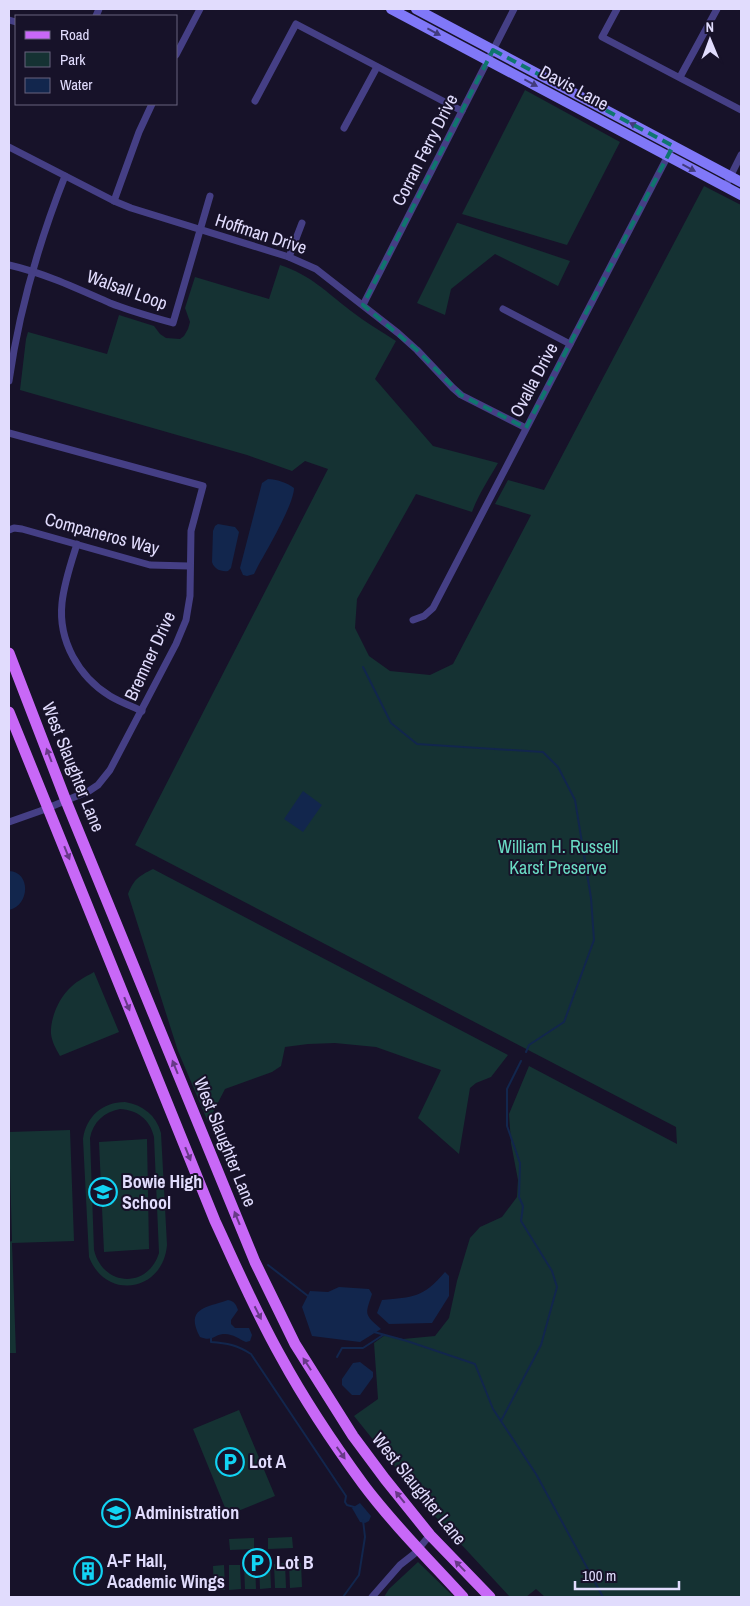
<svg xmlns="http://www.w3.org/2000/svg" width="750" height="1606" font-family="'Archivo Narrow',sans-serif">
<rect width="100%" height="100%" fill="#171229"/>
<g fill="#153233" fill-rule="evenodd">
<polygon points="525,90 620,142 567,245 462,214"/>
<path d="M 704,186 L 741,205 L 741,1597 L 545,1597 L 536,1589 L 526,1597 L 510,1597 L 433,1514 L 354,1416 L 378,1399 L 374,1343 L 385,1335 L 403,1339 L 435,1336 L 449,1318 L 457,1281 L 470,1238 L 480,1227 L 502,1217 L 517,1197 L 518,1180 L 511,1143 L 509,1114 L 529,1066 L 677,1144 L 676,1127 L 135,845 L 328,469 L 305,461 L 292,471 L 247,455 L 20,390 L 26,339 L 28,332 L 107,354 L 119,315 L 154,326 L 160,334 L 166,338 L 180,339 L 184,336 L 188,329 L 190,322 L 185,308 L 195,277 L 269,299 L 280,265 C 312,276 325,291 351,311 C 365,322 381,331 396,341 L 375,379 L 433,446 L 498,463 C 489,479 478,495 472,512 L 416,494 L 357,599 L 355,628 L 369,656 L 390,671 L 430,675 L 453,664 L 531,515 L 495,504 L 508,480 L 544,490 Z"/>
<polygon points="457,223 458,223 570,261 558,286 495,254 451,289 445,315 417,303"/>
<path d="M 153,869 L 508,1055 L 491,1077 L 476,1083 L 470,1088 L 459,1154 L 418,1118 L 441,1070 L 376,1047 L 335,1043 L 308,1044 L 285,1047 L 281,1066 L 272,1072 L 225,1089 L 208,1122 L 178,1051 L 128,894 C 134,879 139,876 153,869 Z"/>
<path d="M 94,972 L 119,1032 L 60,1056 C 56,1049 52,1042 51,1034 C 50,1020 58,1000 68,990 C 75,982 85,977 94,972 Z"/>
<path d="M 125,1102 C 143,1105 156,1115 161,1133 L 167,1245 C 163,1292 106,1301 89,1257 L 83,1139 C 86,1117 102,1102 125,1102 ZM 120,1109 C 137,1110 150,1119 154,1137 L 159,1253 C 148,1289 103,1287 94,1250 L 90,1138 C 93,1122 104,1112 120,1109 Z"/>
<polygon points="70,1130 74,1241 12,1243 16,1353 9,1353 9,1242 12,1241 9,1132"/>
<polygon points="147,1139 149,1249 104,1252 99,1142"/>
<polygon points="239,1410 275,1496 228,1515 193,1429"/>
<polygon points="292,1537 293,1548 268,1549 268,1538"/>
<polygon points="254,1538 254,1549 230,1550 229,1539"/>
<polygon points="418,1562 454,1597 384,1597 389,1589"/>
<polygon points="285,1563 286,1588 275,1588 274,1564"/>
<polygon points="289,1563 301,1563 302,1587 290,1588"/>
<polygon points="255,1564 256,1589 245,1589 244,1565"/>
<polygon points="259,1564 270,1564 271,1588 260,1589"/>
<polygon points="224,1565 225,1590 214,1590 213,1566"/>
<polygon points="229,1565 240,1565 241,1589 229,1590"/>
</g>
<g fill="#12264d">
<path d="M 268,479 C 276,479 288,483 294,488 C 294,504 267,550 258,566 L 254,574 L 247,576 L 243,575 L 240,568 L 262,483 Z"/>
<path d="M 218,524 L 235,527 L 239,532 L 231,568 L 228,571 C 221,572 214,569 212,562 L 213,531 L 215,526 Z"/>
<polygon points="303,791 322,805 303,832 284,819"/>
<path d="M 9,871 C 31,872 30,905 9,910 Z"/>
<path d="M 445,1272 L 449,1276 L 449,1296 L 432,1323 L 389,1324 L 377,1313 L 382,1300 C 413,1297 423,1298 445,1272 Z"/>
<path d="M 339,1287 L 369,1289 L 372,1294 C 365,1315 364,1314 381,1329 L 360,1342 L 312,1336 L 302,1307 L 310,1291 L 328,1292 Z"/>
<path d="M 228,1300 C 234,1301 236,1304 238,1310 L 231,1320 L 231,1324 L 235,1328 L 249,1328 L 252,1335 L 250,1341 L 246,1342 C 239,1339 232,1333 223,1334 C 214,1335 212,1342 200,1337 C 185,1308 205,1308 228,1300 Z"/>
<polygon points="360,1362 373,1372 373,1377 360,1395 352,1395 342,1385 342,1379 353,1363"/>
<polygon points="360,1503 371,1516 369,1521 365,1523 360,1522 352,1508"/>
</g>
<g fill="none" stroke-linecap="round" stroke-linejoin="round">
<g stroke="#12264d" stroke-width="2">
<polyline points="363,667 391,723 417,744 543,752 558,767 575,800 591,898 594,940 564,1022 529,1045 526,1052"/>
<polyline points="268,1265 308,1296"/>
<polyline points="374,1332 407,1341 475,1364 493,1409 536,1474 603,1597"/>
<path d="M 211,1338 L 211,1342 C 227,1343 237,1345 251,1354 L 346,1496 L 345,1502 L 347,1505 L 354,1507"/>
<polyline points="337,1357 342,1348 363,1348 383,1335"/>
<polyline points="501,1421 541,1345 557,1287 552,1271 521,1221 523,1206 519,1197 520,1163 507,1126 507,1089 521,1061"/>
<polyline points="343,1597 359,1575 365,1537 363,1520"/>
</g>
<g stroke="#453f85" stroke-width="7">
<polyline points="617,9 602,37 741,110"/>
<polyline points="96,16 99,9"/>
<polyline points="9,20 16,22"/>
<polyline points="176,55 200,9"/>
<polyline points="680,77 717,9"/>
<polyline points="255,101 296,24 462,111"/>
<polyline points="344,128 377,67"/>
<polyline points="9,147 114,201 131,208 289,257 316,269 398,333 417,350 453,388 461,395 526,428"/>
<polyline points="725,187 741,155"/>
<polyline points="114,201 139,132 152,104"/>
<polyline points="289,257 302,223"/>
<path d="M 9,265 C 44,273 76,288 110,303 C 130,311 152,317 173,323 L 210,196"/>
<polyline points="363,305 514,9"/>
<polyline points="503,309 570,344"/>
<path d="M 9,381 C 19,311 39,242 65,176"/>
<polyline points="9,433 203,486 191,531 190,596 186,620 176,644 110,770 98,785 89,791 43,810 9,822"/>
<polyline points="9,530 14,528 22,529 150,565 189,566"/>
<path d="M 77,544 C 71,563 64,583 62,603 C 58,641 79,677 110,696 C 120,702 131,706 142,711"/>
<polyline points="413,620 424,616 433,608 673,146"/>
<polyline points="372,1597 400,1565 414,1554 430,1535"/>
</g>
<g stroke="#8078f8" stroke-width="10">
<polyline points="391,9 741,195"/>
<polyline points="416,9 741,182"/>
</g>
<g stroke="#c868f7" stroke-width="11">
<polyline points="9,653 66,801 255,1262 295,1344 353,1436 385,1479 430,1535 490,1597"/>
<path d="M 9,712 L 215,1221 C 236,1266 256,1313 281,1357 C 305,1401 333,1443 363,1484 C 392,1523 430,1561 463,1597"/>
</g>
</g>
<defs><path id="oneway-solid" d="M-6-.8H1V-3.2L6.5 0L1 3.2V.8H-6Z" transform="scale(1.25)"/></defs>
<g fill="#413b7c">
<use href="#oneway-solid" transform="translate(434 32) rotate(28)"/>
<use href="#oneway-solid" transform="translate(531 83) rotate(28)"/>
<use href="#oneway-solid" transform="translate(636 126) rotate(-152)"/>
<use href="#oneway-solid" transform="translate(689 168) rotate(28)"/>
</g>
<g fill="#673986">
<use href="#oneway-solid" transform="translate(49 755) rotate(-111)"/>
<use href="#oneway-solid" transform="translate(67 853) rotate(68)"/>
<use href="#oneway-solid" transform="translate(127 1004) rotate(68)"/>
<use href="#oneway-solid" transform="translate(175 1067) rotate(-112)"/>
<use href="#oneway-solid" transform="translate(188 1154) rotate(68)"/>
<use href="#oneway-solid" transform="translate(237 1218) rotate(-112)"/>
<use href="#oneway-solid" transform="translate(258 1313) rotate(63)"/>
<use href="#oneway-solid" transform="translate(307 1364) rotate(-123)"/>
<use href="#oneway-solid" transform="translate(341 1453) rotate(55)"/>
<use href="#oneway-solid" transform="translate(400 1497) rotate(-129)"/>
<use href="#oneway-solid" transform="translate(460 1566) rotate(-134)"/>
</g>
<path fill="none" stroke="#0f766e" stroke-width="4" stroke-dasharray="10 6" stroke-linejoin="round" d="M 493,50 L 673,146 L 526,428 L 461,395 L 417,350 L 363,305 Z"/>
<defs>
<symbol id="school-ring" viewBox="-11 -11 22 22"><circle r="9.5" fill="#171229" stroke="#12d3f3" stroke-width="1.5"/><path d="M0-5L7-2L0 1L-7-2ZM-4 1L0 2.5L4 1V4Q0 6-4 4Z" fill="#12d3f3"/></symbol>
<symbol id="parking-ring" viewBox="-11 -11 22 22"><circle r="9.5" fill="#171229" stroke="#12d3f3" stroke-width="1.5"/><path d="M-3.5-5.5H1a3.5 3.5 0 0 1 0 7H-1V5.5H-3.5ZM-1-3.4V-.6H.8a1.4 1.4 0 0 0 0-2.8Z" fill="#12d3f3"/></symbol>
<symbol id="building-ring" viewBox="-11 -11 22 22"><circle r="9.5" fill="#171229" stroke="#12d3f3" stroke-width="1.5"/><path d="M-4-6H4V6H1V3H-1V6H-4ZM-2.5-4.3h1.7v1.8h-1.7ZM.8-4.3h1.7v1.8H.8ZM-2.5-1h1.7V.8h-1.7ZM.8-1h1.7V.8H.8Z" fill="#12d3f3"/></symbol>
</defs>
<g fill-rule="evenodd">
<use href="#school-ring" x="87" y="1176" width="32" height="32"/>
<use href="#parking-ring" x="214" y="1446" width="32" height="32"/>
<use href="#school-ring" x="100" y="1497" width="32" height="32"/>
<use href="#parking-ring" x="241" y="1547" width="32" height="32"/>
<use href="#building-ring" x="72" y="1555" width="32" height="32"/>
</g>
<g text-anchor="middle" stroke-width="4" stroke-linejoin="round" paint-order="stroke">
<g font-size="18" fill="#e1dcfd" stroke="#171229">
<text transform="translate(574 88) rotate(28)" y="6">Davis Lane</text>
<text transform="translate(425 150) rotate(-63)" y="6">Corran Ferry Drive</text>
<text transform="translate(261 234) rotate(18)" y="6">Hoffman Drive</text>
<text transform="translate(127 290) rotate(20)" y="6">Walsall Loop</text>
<text transform="translate(534 380) rotate(-62)" y="6">Ovalla Drive</text>
<text transform="translate(102 534) rotate(15)" y="6">Companeros Way</text>
<text transform="translate(150 656) rotate(-65)" y="6">Bremner Drive</text>
<text transform="translate(73 767) rotate(68)" y="6">West Slaughter Lane</text>
<text transform="translate(225 1142) rotate(68)" y="6">West Slaughter Lane</text>
<text transform="translate(419 1489) rotate(51)" y="6">West Slaughter Lane</text>
</g>
<g font-size="18" fill="#6adbc4" stroke="#171229">
<text x="558" y="853">William H. Russell<tspan x="558" dy="21">Karst Preserve</tspan></text>
</g>
<g font-size="18" font-weight="bold" fill="#e1dcfd" stroke="#171229" text-anchor="start">
<text x="122" y="1188">Bowie High<tspan x="122" dy="21">School</tspan></text>
<text x="249" y="1468">Lot A</text>
<text x="135" y="1519">Administration</text>
<text x="107" y="1567">A-F Hall,<tspan x="107" dy="21">Academic Wings</tspan></text>
<text x="276" y="1569">Lot B</text>
</g>
</g>
<rect width="750" height="1606" fill="none" stroke="#e1dcfd" stroke-width="20"/>
<rect x="15" y="15" width="162" height="90" fill="#171229" stroke="#68637e"/>
<rect x="25" y="31" width="25" height="8" fill="#c868f7" stroke="#68637e"/>
<text x="60" y="40" font-size="15" fill="#e1dcfd">Road</text>
<rect x="25" y="52" width="25" height="15" fill="#153233" stroke="#68637e"/>
<text x="60" y="65" font-size="15" fill="#e1dcfd">Park</text>
<rect x="25" y="78" width="25" height="15" fill="#12264d" stroke="#68637e"/>
<text x="60" y="90" font-size="15" fill="#e1dcfd">Water</text>
<g transform="translate(710 40) rotate(359)" stroke="#171229" stroke-width="4" paint-order="stroke">
<path d="M0-4L9 19L0 12L-9 19Z" fill="#e1dcfd"/>
<text y="-8" font-size="14" font-weight="bold" text-anchor="middle" fill="#e1dcfd">N</text>
</g>
<path d="M575 1581v8h104v-8" fill="none" stroke="#e1dcfd" stroke-width="2.5"/>
<text x="582" y="1581" font-size="15" fill="#e1dcfd" stroke="#171229" stroke-width="4" paint-order="stroke">100 m</text>
</svg>
